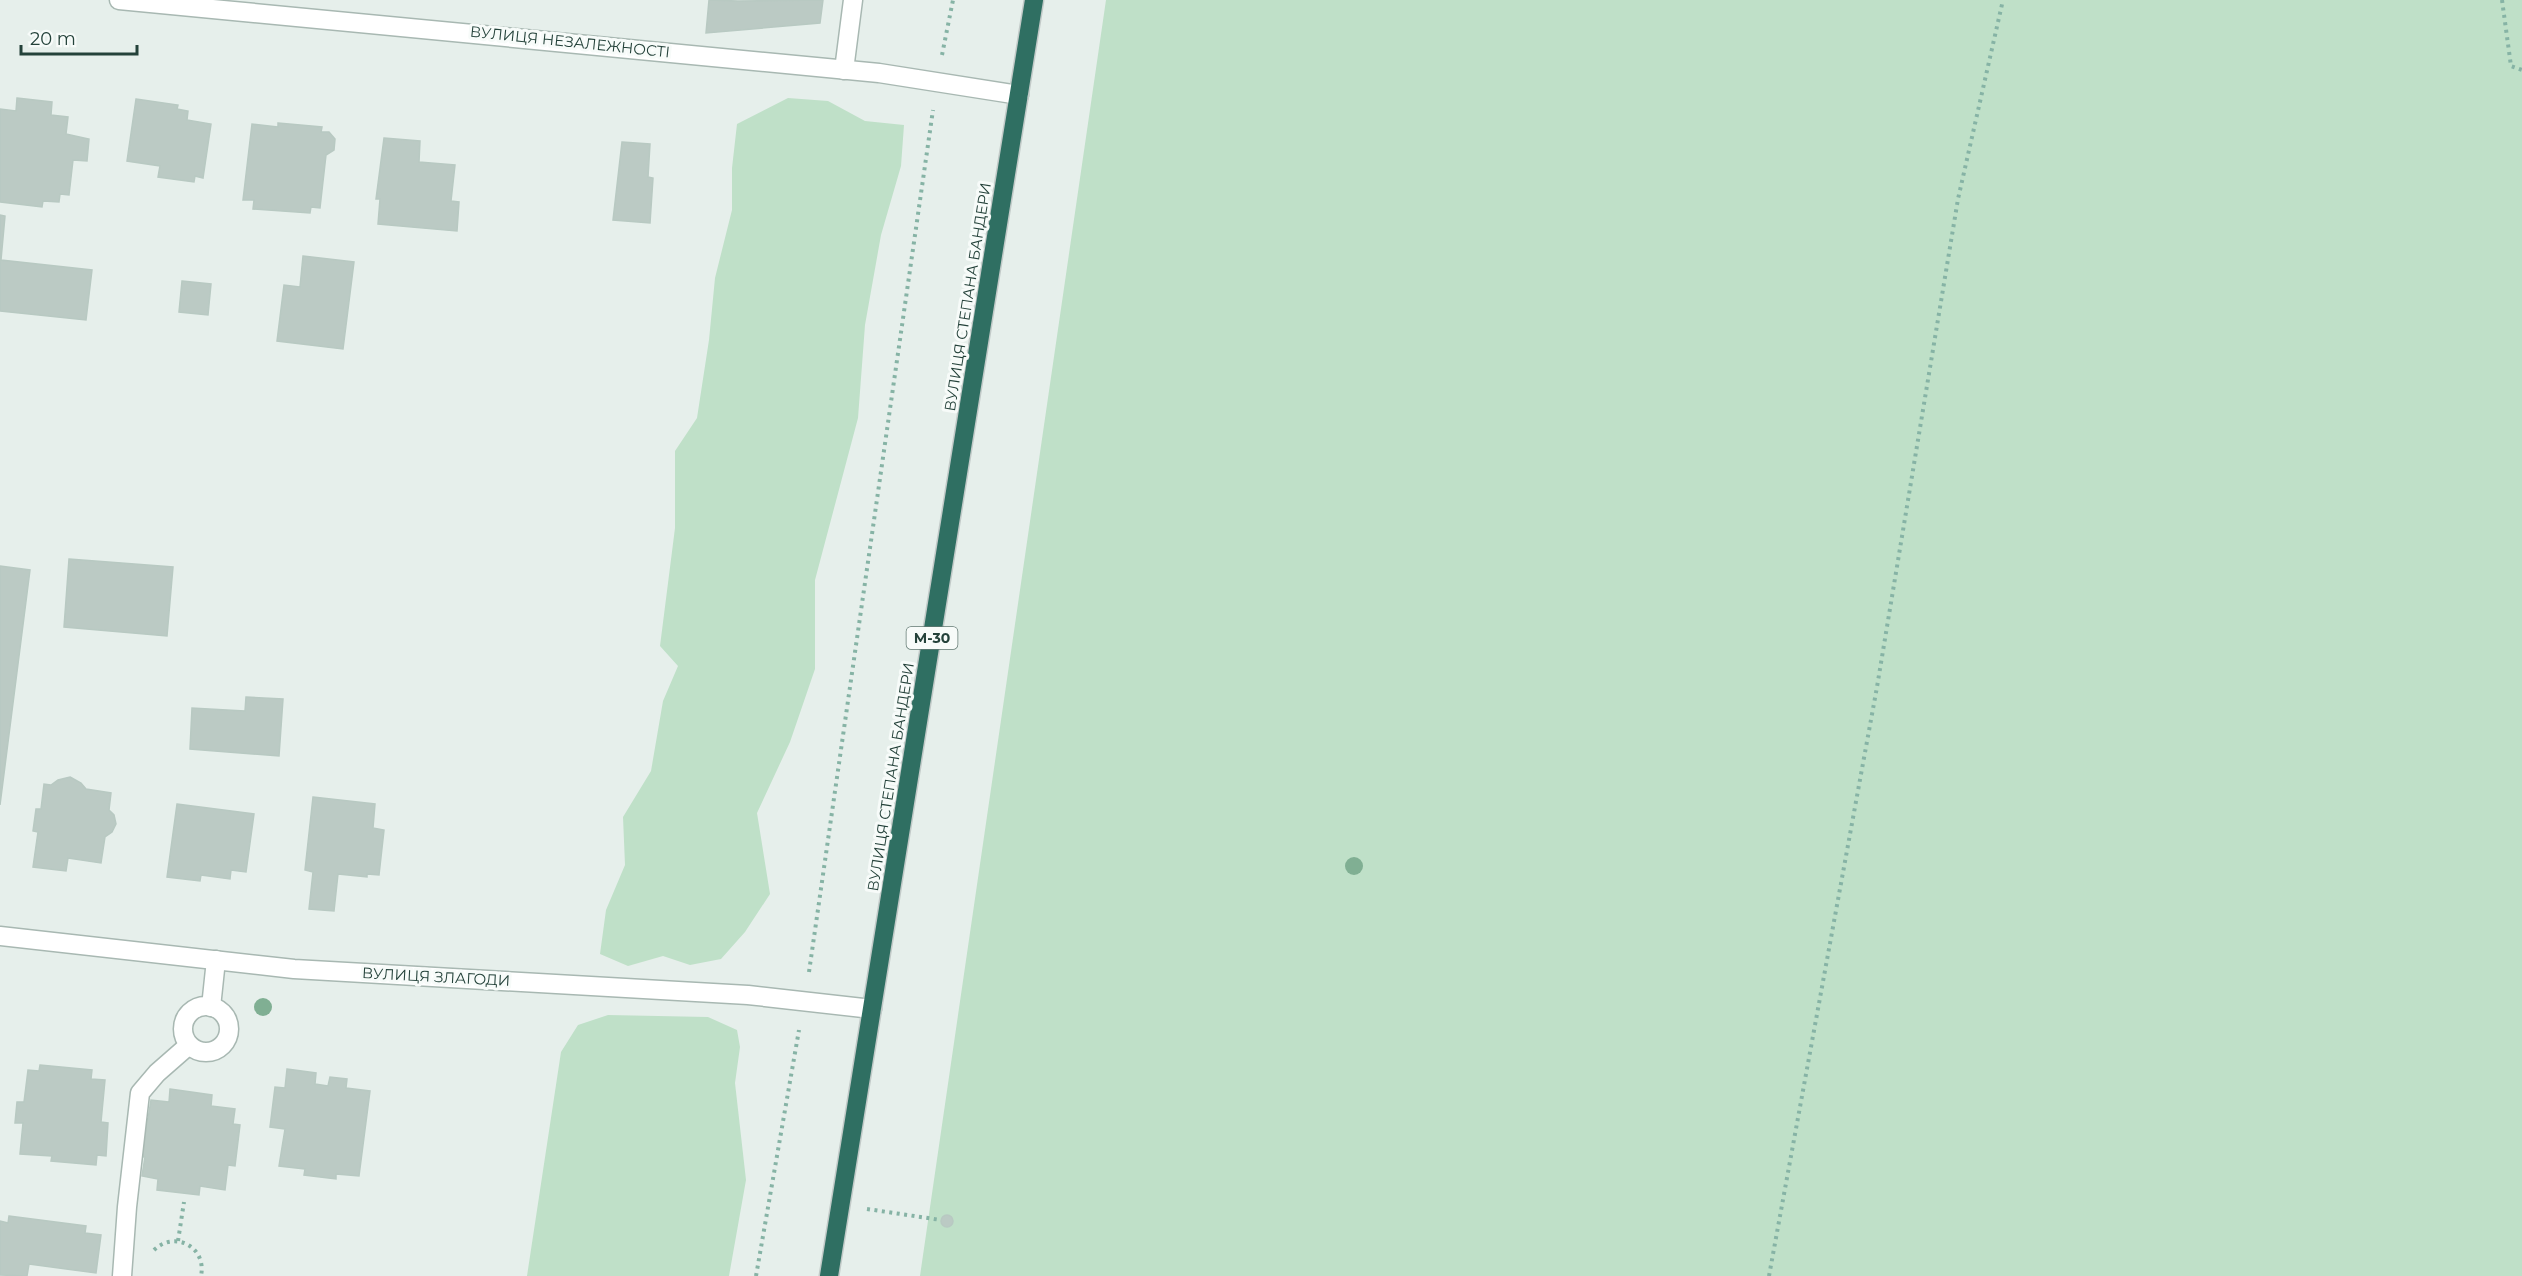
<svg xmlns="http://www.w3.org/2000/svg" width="2522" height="1276" font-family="Montserrat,sans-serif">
<rect width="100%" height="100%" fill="#e6efeb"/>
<g fill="#bfe0c8">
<polygon points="1106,0 2522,0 2522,1276 920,1276"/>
<polygon points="788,98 828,101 865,121 904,125 901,166 881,235 865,325 858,418 815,580 815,669 790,742 757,813 770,894 745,932 721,959 690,965 663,956 628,966 600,954 606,910 625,865 623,817 651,771 663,701 678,666 660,646 675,528 675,451 697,418 709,340 715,278 732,210 732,168 737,124"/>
<polygon points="608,1015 708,1017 737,1030 740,1047 735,1083 746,1180 729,1276 527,1276 561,1052 578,1025"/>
</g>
<g fill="#bbcac4" stroke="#b8c9c2" stroke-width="1.5">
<polygon points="709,0 738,1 823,0 820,23 706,33"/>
<polygon points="17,98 52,102 51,115 68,117 66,134 89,139 87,161 73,160 69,195 60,194 59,202 43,201 42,207 0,202 0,109 16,111"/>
<polygon points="136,99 178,105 177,109 188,111 187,120 211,124 203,178 195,176 194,182 158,177 160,166 127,161"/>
<polygon points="278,123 322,127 321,132 329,132 335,139 334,150 326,155 320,208 311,207 310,213 253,209 254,200 243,200 252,124 278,127"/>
<polygon points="384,138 420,141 419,162 455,165 451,201 459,202 457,231 378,224 380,199 376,199"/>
<polygon points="622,142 650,144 648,177 653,178 650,223 613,220"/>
<polygon points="0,215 5,216 1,260 92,270 86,320 0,311"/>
<polygon points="303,256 354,262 343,349 277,341 284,285 300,287"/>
<polygon points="182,281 211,284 208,315 179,312"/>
<polygon points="69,559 173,567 167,636 64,627"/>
<polygon points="0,566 30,570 0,805"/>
<polygon points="246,697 283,699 279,756 190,749 192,708 245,711"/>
<polygon points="70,777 81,783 86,789 111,793 109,810 114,815 116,824 112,832 105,837 101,863 68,858 66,871 33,867 38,832 33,831 36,809 41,809 44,784 51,785 58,780"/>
<polygon points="313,797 375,804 373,828 384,830 379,875 367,874 367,877 338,874 334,911 309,909 313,872 305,870"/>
<polygon points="177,804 254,814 246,872 231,870 230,879 201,875 200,881 167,877"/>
<polygon points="40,1065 92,1070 91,1079 105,1080 101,1122 108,1123 106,1156 97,1155 96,1165 51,1161 52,1156 20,1154 23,1123 15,1123 17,1102 24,1102 28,1070 39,1071"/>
<polygon points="287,1069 316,1073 315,1084 328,1086 330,1077 347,1079 346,1088 370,1091 359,1176 336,1174 336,1179 304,1175 305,1169 279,1166 285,1129 270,1127 275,1087 285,1088"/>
<polygon points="170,1089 212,1095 211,1106 235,1109 233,1124 240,1125 235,1166 228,1165 225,1190 200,1186 199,1195 157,1190 158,1179 142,1176 145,1157 134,1156 139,1117 148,1119 151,1100 169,1102"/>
<circle cx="947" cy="1221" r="6"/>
<polygon points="9,1216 86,1226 85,1233 101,1235 96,1273 29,1264 27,1276 0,1275 0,1221 8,1223"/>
</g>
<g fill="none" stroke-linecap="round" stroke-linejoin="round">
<defs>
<g id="lane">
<polyline points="844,70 853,0"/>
<circle cx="206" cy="1029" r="23"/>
<polyline points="211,1007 216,960"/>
<polyline points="122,1276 127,1207 140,1093 157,1073 189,1045"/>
</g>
<g id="street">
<polyline points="119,0 879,73 1019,95"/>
<polyline points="0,936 294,969 748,995 872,1009"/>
</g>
<polyline id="highway" points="829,1276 1034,0"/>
</defs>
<use href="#lane" stroke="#a8b8b2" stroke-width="21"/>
<use href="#street" stroke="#a8b8b2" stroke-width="21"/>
<use href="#highway" stroke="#c2cac8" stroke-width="21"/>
<g stroke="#86b3a5" stroke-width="4" stroke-dasharray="3 4.5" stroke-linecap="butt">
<polyline points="2502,0 2511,66 2522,70"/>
<polyline points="942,55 953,0"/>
<polyline points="809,972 933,110"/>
<polyline points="867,1209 941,1220"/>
<polyline points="178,1241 184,1202"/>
<path d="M 154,1250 C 175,1230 207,1247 201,1276"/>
<polyline points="756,1276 799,1030"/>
<polyline points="1769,1276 1877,687 1958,199 2003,0"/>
</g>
<use href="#lane" stroke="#fff" stroke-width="18"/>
<use href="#street" stroke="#fff" stroke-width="18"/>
<use href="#highway" stroke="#2f6f62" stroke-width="18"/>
</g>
<g fill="#80af93">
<circle cx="1354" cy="866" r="9"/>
<circle cx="263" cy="1007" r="9"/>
</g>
<g text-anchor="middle" stroke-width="6" stroke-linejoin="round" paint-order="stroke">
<rect fill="#f7fbf9" stroke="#637a73" stroke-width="1.5" x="906.5" y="627" width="51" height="22" rx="4.5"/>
<g font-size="14" font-weight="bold" fill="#24423a">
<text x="932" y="643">М-30</text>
</g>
<g font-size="15" fill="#24423a" stroke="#f7fbf9">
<text transform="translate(570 42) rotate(6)" y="5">ВУЛИЦЯ НЕЗАЛЕЖНОСТІ</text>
<text transform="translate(968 297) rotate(-81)" y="5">ВУЛИЦЯ СТЕПАНА БАНДЕРИ</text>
<text transform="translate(891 777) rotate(-81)" y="5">ВУЛИЦЯ СТЕПАНА БАНДЕРИ</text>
<text transform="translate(436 977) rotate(3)" y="5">ВУЛИЦЯ ЗЛАГОДИ</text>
</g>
</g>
<path d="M21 45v9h116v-9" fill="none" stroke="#24423a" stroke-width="3"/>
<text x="30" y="45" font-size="18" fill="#24423a" stroke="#f7fbf9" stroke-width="4.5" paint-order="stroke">20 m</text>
</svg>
